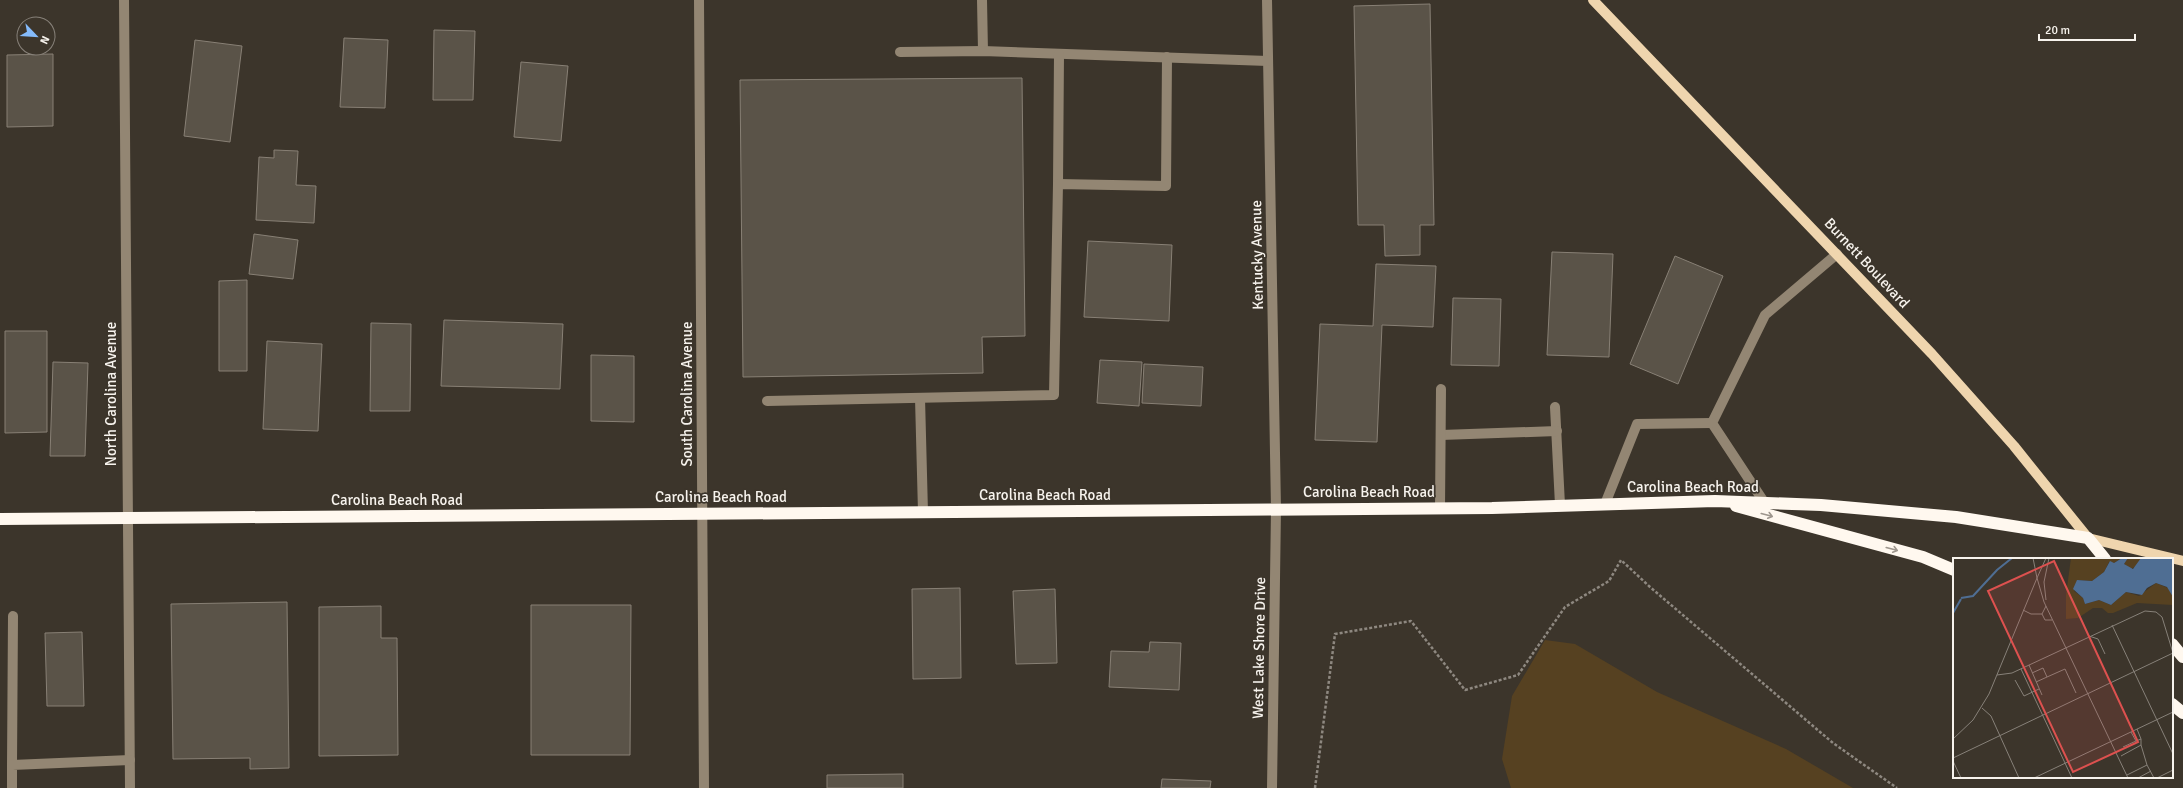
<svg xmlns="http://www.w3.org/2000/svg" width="2183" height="788" font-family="Signika,sans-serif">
<rect width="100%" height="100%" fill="#3c352b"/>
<polygon fill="#564121" points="1545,640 1575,644 1657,692 1786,749 1853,788 1511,788 1502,759 1512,696"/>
<g fill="#5a5348" stroke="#888075">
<polygon points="1430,4 1434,225 1420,225 1420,255 1385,256 1384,225 1358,225 1354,6"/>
<polygon points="434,30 475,31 473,100 433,100"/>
<polygon points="344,38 388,40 385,108 340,107"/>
<polygon points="195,40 242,46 230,142 184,136"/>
<polygon points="53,54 53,126 7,127 7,55"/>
<polygon points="521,62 568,66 561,141 514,137"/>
<polygon points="1022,78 1025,336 982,337 983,373 743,377 740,80"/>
<polygon points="274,150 298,151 296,185 316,186 314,223 256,220 259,157 274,158"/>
<polygon points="254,234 298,240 293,279 249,274"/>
<polygon points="1088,241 1172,245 1169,321 1084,317"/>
<polygon points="1552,252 1613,254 1609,357 1547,355"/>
<polygon points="1675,256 1723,276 1678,384 1630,364"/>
<polygon points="1376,264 1436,266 1433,327 1382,325 1377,442 1315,440 1320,324 1373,326"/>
<polygon points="247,280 247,371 219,371 219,281"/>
<polygon points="1453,298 1501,299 1499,366 1451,365"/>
<polygon points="444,320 563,324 560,389 441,386"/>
<polygon points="371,323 411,324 410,411 370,411"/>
<polygon points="5,331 47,331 47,432 5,433"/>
<polygon points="267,341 322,344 318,431 263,429"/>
<polygon points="591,355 634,356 634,422 591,421"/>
<polygon points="1100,360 1142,362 1139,406 1097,403"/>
<polygon points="53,362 88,363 85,456 50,456"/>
<polygon points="1144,364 1203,367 1201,406 1142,403"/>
<polygon points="960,588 961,678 913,679 912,589"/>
<polygon points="1055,589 1057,663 1016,664 1013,591"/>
<polygon points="287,602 289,768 250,769 250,758 173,759 171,604"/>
<polygon points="531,605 631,605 630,755 531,755"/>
<polygon points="381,606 381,638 397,638 398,755 319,756 319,607"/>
<polygon points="82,632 84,706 47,706 45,633"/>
<polygon points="1150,642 1181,643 1179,690 1109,687 1111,651 1149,652"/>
<polygon points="903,774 903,788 827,788 827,775"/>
<polygon points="1162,779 1211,781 1210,788 1161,788"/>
</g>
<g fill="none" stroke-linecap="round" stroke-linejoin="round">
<polyline stroke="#8e8880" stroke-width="2.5" stroke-dasharray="3 2" stroke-linecap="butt" points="1315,788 1335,634 1411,621 1465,690 1518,675 1565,607 1609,581 1621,560 1650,587 1833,743 1897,788"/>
<g stroke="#938673" stroke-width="10">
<polyline points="124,0 130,788"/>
<polyline points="699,0 704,788"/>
<polyline points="982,0 983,51"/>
<polyline points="1267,0 1276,509 1272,788"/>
<polyline points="900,52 983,51 1268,61"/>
<polyline points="1058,184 1059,54"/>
<polyline points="920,398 923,512"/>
<polyline points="767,401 1054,395 1058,184 1166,186 1167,57"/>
<polyline points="1555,407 1560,505"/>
<polyline points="1441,435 1557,431"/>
<polyline points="1764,502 1712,423 1765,315 1837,254"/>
<polyline points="1605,504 1637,424 1712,423"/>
<polyline points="1440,508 1441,389"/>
<polyline points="12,765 13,616"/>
<polyline points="12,788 12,765 130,760"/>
</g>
<polyline stroke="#efd5ae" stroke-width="10" points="1593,0 1932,354 2014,446 2088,538 2183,561"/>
<g stroke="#fff8ef" stroke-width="12">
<polyline points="1736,506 1923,557 1954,570"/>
<polyline points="0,519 1492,508 1715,501 1821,505 1956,517 2088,538 2105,559"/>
<polyline points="2172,644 2183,657"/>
<polyline points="2172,704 2183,713"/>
</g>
</g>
<defs><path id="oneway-shaft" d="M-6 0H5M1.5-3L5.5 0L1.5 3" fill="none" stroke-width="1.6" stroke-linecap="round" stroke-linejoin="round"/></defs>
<g stroke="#9e968d">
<use href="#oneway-shaft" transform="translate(1767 515) rotate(15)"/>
<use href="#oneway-shaft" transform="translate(1892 549) rotate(15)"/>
</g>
<g text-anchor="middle" stroke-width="3.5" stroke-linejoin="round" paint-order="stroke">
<g font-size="15" fill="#f7f3ed" stroke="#3c352b">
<text transform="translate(1257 255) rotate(-91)" y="5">Kentucky Avenue</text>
<text transform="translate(1867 263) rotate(47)" y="5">Burnett Boulevard</text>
<text transform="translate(111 394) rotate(-90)" y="5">North Carolina Avenue</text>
<text transform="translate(687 394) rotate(-90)" y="5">South Carolina Avenue</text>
<text x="1693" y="492">Carolina Beach Road</text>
<text x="1369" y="497">Carolina Beach Road</text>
<text x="1045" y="500">Carolina Beach Road</text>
<text x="721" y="502">Carolina Beach Road</text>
<text x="397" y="505">Carolina Beach Road</text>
<text transform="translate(1259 648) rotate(-89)" y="5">West Lake Shore Drive</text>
</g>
</g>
<g transform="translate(1953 558)">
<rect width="220" height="220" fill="#3c352b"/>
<path d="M 118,0 L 169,0 L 161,5 L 156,4 L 151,14 L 139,23 L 126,22 L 121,33 L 130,40 L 132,46 L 146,42 L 158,47 L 173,34 L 186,38 L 203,25 L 215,30 L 220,39 L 220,47 L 184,45 L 160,55 L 155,55 L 149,50 L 140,50 L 125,60 L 113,61 L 113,37 ZM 175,0 L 188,0 L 185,8 L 177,11 L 171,6 Z" fill="#564121"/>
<path d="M 169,0 L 175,0 L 171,6 L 180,11 L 188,0 L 220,0 L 220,39 L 214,29 L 203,25 L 194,30 L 189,37 L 173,34 L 158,47 L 146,42 L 132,46 L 130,40 L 120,31 L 124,22 L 139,23 L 151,14 L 157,3 L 161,5 Z" fill="#4f6e93"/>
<path fill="none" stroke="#4f6e93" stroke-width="2" d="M 8,40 L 20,38 L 44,12 L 59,0M 0,55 L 8,41"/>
<path fill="none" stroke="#878179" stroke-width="1" d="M 93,0 L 84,20 L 91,44 L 175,220M 93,42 L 91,24 L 96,0M 70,52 L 78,56 L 89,56 L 93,48M 89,56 L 92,62 L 99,62M 159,67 L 220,196M 136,78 L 145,81 L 152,96M 76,107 L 89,137M 68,111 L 119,220M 79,115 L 90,110 L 94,119 L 112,111 L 123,135M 62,122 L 71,138 L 86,131M 83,124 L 94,119M 29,150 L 38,158 L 66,220M 178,174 L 183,183 L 188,181 L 184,171M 0,181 L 20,162 L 36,136 L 84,20 L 80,0M 188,187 L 194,207M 170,189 L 183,183M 168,198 L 188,187 L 188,181M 0,200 L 220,95 L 209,59 L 203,54 L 192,53 L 59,115 L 44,117M 0,203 L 8,220M 174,217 L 194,207 L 201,220M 81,220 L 220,154M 185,220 L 198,213M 204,220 L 220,212"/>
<path fill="#dd514f" fill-opacity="0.15" stroke="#dd514f" stroke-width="2" d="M 101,3 L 185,184 L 120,214 L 35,33 Z"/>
<rect width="220" height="220" fill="none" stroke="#f7f3ed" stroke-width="2"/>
</g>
<g transform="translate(36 36) rotate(115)"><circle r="19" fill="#3c352b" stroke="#878179"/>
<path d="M0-3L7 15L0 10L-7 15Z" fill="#85bbfb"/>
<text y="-6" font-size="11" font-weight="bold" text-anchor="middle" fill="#f7f3ed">N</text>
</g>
<path d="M2039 34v6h96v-6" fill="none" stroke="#f7f3ed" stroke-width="2"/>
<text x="2045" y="34" font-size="12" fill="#f7f3ed" stroke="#3c352b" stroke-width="3" paint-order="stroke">20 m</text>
</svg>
